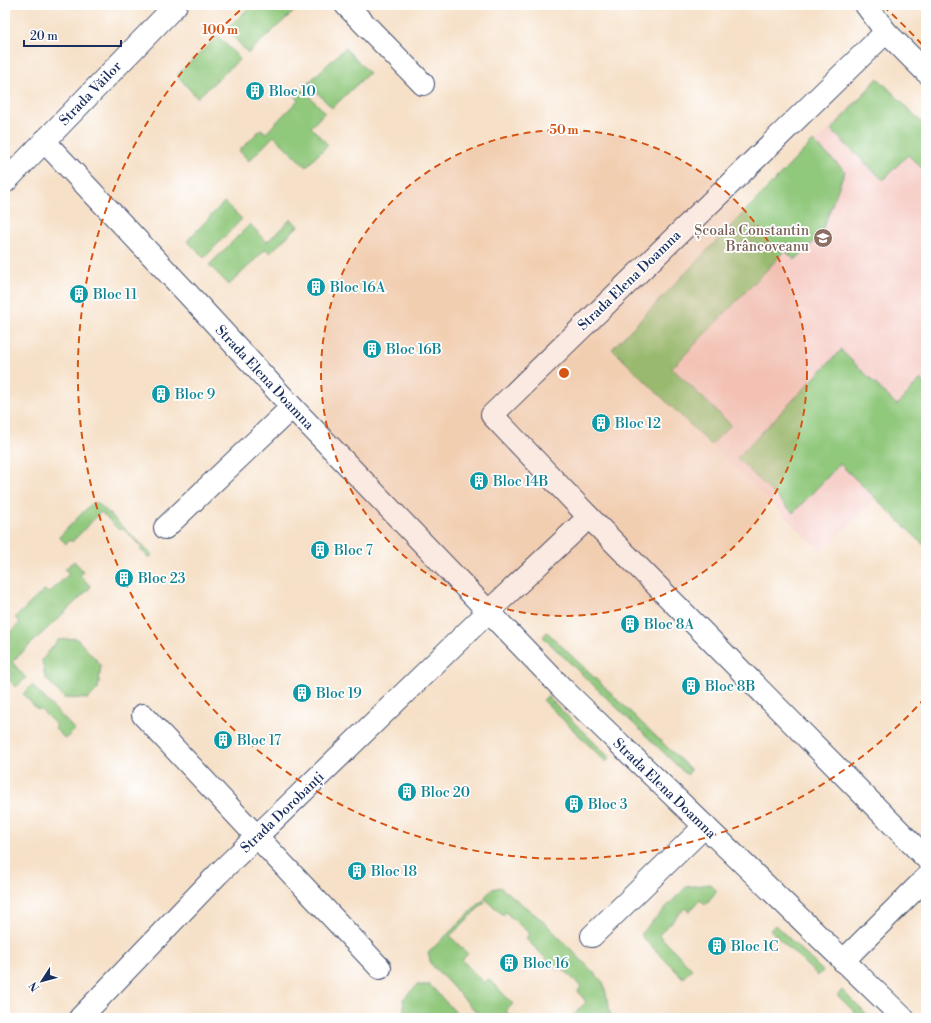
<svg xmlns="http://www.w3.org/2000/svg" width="931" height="1023" font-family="'Libre Bodoni',serif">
<rect width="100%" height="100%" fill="#fff"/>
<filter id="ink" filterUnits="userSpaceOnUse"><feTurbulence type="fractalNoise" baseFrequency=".025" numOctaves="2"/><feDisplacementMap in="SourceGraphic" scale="8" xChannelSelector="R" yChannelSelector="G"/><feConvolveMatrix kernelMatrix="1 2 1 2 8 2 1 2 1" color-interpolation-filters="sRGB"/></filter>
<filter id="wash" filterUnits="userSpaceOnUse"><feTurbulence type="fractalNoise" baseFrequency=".012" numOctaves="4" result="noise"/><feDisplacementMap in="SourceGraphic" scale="16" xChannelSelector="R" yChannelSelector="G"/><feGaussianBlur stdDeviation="0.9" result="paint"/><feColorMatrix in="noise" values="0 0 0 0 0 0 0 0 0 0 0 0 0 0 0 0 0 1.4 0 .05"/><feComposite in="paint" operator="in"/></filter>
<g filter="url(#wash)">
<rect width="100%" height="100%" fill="#f6e0c7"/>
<polygon fill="#f7d0ca" points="878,78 926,127 926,547 876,499 822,552 612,349"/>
<g fill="#90c87b" stroke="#567c6c">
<polygon points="252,5 301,5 248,53 226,29"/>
<polygon points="218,36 240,59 197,98 177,75"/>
<polygon points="345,48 369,73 332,108 308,83"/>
<polygon points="878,78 926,127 926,172 908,155 883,180 831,130"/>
<polygon points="303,90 325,112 311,127 328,145 306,167 274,136 249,161 239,151 261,129 266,133 298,100 295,97"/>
<polygon points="813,141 845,171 820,236 795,260 785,251 672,368 731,425 711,445 612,349"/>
<polygon points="224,202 242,219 204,258 187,241"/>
<polygon points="291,219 298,226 270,253 266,249 229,285 209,265 250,224 267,242"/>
<polygon points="841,350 897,405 921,379 926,384 926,547 840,464 793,513 737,458"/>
<polygon points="92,503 98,503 152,555 149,558 140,549 142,547 122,528 119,530 101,512 72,542 70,540 66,544 59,537"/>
<polygon points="74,561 83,571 80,575 91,587 12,662 26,678 16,687 8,679 12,674 5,666 5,637 20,623 15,618 44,590 49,593 69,574 65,569"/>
<polygon points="547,632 691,770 687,775 543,637"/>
<polygon points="76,638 101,665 98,689 88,699 64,698 45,677 42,660 58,640"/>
<polygon points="32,685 75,730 65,739 55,729 57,726 40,709 38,710 23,694"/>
<polygon points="547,696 610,758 606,762 543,700"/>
<polygon points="710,884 717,891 705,905 700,900 689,912 685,908 659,935 692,969 683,978 642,937 642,932 686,887"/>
<polygon points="500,887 542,920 603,982 608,1001 611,1018 570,1018 586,1002 578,991 581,987 561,967 558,970 526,939 529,933 505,912 503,915 484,898 492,889"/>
<polygon points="483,900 485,902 450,936 468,954 462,960 484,983 489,979 513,1004 506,1011 512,1018 482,1018 431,964 428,953"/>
<polygon points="775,925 823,971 818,976 770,930"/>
<polygon points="417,985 430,985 461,1018 411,1018 404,1010 403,999"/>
<polygon points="842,990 870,1018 861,1018 837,995"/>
</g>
</g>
<g filter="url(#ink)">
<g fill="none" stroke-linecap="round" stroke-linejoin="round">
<defs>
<g id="minor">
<polyline points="346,5 423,84"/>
<polyline points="866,5 886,32 926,72"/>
<polyline points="886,32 492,415 589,517 926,858"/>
<polyline points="44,141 188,294 292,407 562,688 903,1018"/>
<polyline points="5,182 176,5"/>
<polyline points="165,528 292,407"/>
<polyline points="143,715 380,968"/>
<polyline points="592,936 705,826"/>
<polyline points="843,961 926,878"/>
<polyline points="80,1018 218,874 489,611 589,517"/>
</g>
</defs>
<use href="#minor" stroke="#3c4a6e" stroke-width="24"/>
<use href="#minor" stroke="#fff" stroke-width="22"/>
</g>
</g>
<circle cx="564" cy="373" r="243" fill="#d45514" fill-opacity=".12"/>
<g fill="none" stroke="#d45514" stroke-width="2" stroke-dasharray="7 5">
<circle cx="564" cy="373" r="243"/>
<path d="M925 698A486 486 0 1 1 245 6M883 6A486 486 0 0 1 925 48"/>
</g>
<defs>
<symbol id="building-disc" viewBox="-11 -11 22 22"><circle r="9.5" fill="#0f9aa8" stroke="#fff"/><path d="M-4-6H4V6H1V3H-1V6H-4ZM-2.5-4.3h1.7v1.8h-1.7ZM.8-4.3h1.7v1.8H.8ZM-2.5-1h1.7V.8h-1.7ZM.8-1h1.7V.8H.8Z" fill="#fff"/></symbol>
<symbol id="school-disc" viewBox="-11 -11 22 22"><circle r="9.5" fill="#8d6e63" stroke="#fff"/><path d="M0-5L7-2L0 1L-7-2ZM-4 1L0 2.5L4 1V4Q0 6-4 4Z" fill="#fff"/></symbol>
</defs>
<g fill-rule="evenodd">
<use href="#building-disc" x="244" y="80" width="22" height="22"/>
<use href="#school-disc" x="812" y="227" width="22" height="22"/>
<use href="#building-disc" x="305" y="276" width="22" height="22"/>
<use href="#building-disc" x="68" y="283" width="22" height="22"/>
<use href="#building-disc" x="361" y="338" width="22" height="22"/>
<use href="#building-disc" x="150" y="383" width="22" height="22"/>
<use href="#building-disc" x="590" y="412" width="22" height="22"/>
<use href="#building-disc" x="468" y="470" width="22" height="22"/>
<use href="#building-disc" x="309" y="539" width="22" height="22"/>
<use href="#building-disc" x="113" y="567" width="22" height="22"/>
<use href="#building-disc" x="619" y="613" width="22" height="22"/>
<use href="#building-disc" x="680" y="675" width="22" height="22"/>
<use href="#building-disc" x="291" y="682" width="22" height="22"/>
<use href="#building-disc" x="212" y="729" width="22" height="22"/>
<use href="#building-disc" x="396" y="781" width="22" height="22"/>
<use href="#building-disc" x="563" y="793" width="22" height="22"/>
<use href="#building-disc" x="346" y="860" width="22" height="22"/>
<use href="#building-disc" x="706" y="935" width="22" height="22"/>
<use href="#building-disc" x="498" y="952" width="22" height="22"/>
</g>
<g text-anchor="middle" stroke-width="3.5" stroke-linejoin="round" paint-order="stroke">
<g font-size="14" fill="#0d838f" stroke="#fff" text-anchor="start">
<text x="269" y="96">Bloc 10</text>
<text x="330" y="292">Bloc 16A</text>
<text x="93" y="299">Bloc 11</text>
<text x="386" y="354">Bloc 16B</text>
<text x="175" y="399">Bloc 9</text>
<text x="615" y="428">Bloc 12</text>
<text x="493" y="486">Bloc 14B</text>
<text x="334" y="555">Bloc 7</text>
<text x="138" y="583">Bloc 23</text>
<text x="644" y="629">Bloc 8A</text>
<text x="705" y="691">Bloc 8B</text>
<text x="316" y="698">Bloc 19</text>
<text x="237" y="745">Bloc 17</text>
<text x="421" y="797">Bloc 20</text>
<text x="588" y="809">Bloc 3</text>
<text x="371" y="876">Bloc 18</text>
<text x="731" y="951">Bloc 1C</text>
<text x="523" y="968">Bloc 16</text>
</g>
<g font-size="14" fill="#1b2f5e" stroke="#fff">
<text transform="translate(90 93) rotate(-46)" y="5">Strada Văilor</text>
<text transform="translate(629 280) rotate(-44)" y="5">Strada Elena Doamna</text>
<text transform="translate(265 377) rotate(47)" y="5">Strada Elena Doamna</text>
<text transform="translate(665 788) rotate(44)" y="5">Strada Elena Doamna</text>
<text transform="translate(282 812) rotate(-44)" y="5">Strada Dorobanți</text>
</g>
<g font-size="14" fill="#785e54" stroke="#fff" text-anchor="end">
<text x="809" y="235">Școala Constantin<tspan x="809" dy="16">Brâncoveanu</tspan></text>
</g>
</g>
<circle cx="564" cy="373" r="6" fill="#d45514" stroke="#fff" stroke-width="2"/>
<g font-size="12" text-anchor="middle" font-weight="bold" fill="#d45514" stroke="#fff" stroke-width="3.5" stroke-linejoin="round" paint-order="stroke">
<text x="220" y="34">100 m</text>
<text x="564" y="134">50 m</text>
</g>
<rect width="931" height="1023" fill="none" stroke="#fff" stroke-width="20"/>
<g transform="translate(42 981) rotate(234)" stroke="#ffffff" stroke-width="3" paint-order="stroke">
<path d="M0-3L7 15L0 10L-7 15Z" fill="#1b2f5e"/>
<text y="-6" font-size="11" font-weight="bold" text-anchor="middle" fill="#1b2f5e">N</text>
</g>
<path d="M24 40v6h97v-6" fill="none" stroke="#1b2f5e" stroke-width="2"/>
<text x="30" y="40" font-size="12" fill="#1b2f5e" stroke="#ffffff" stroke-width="3" paint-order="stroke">20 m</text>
</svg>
